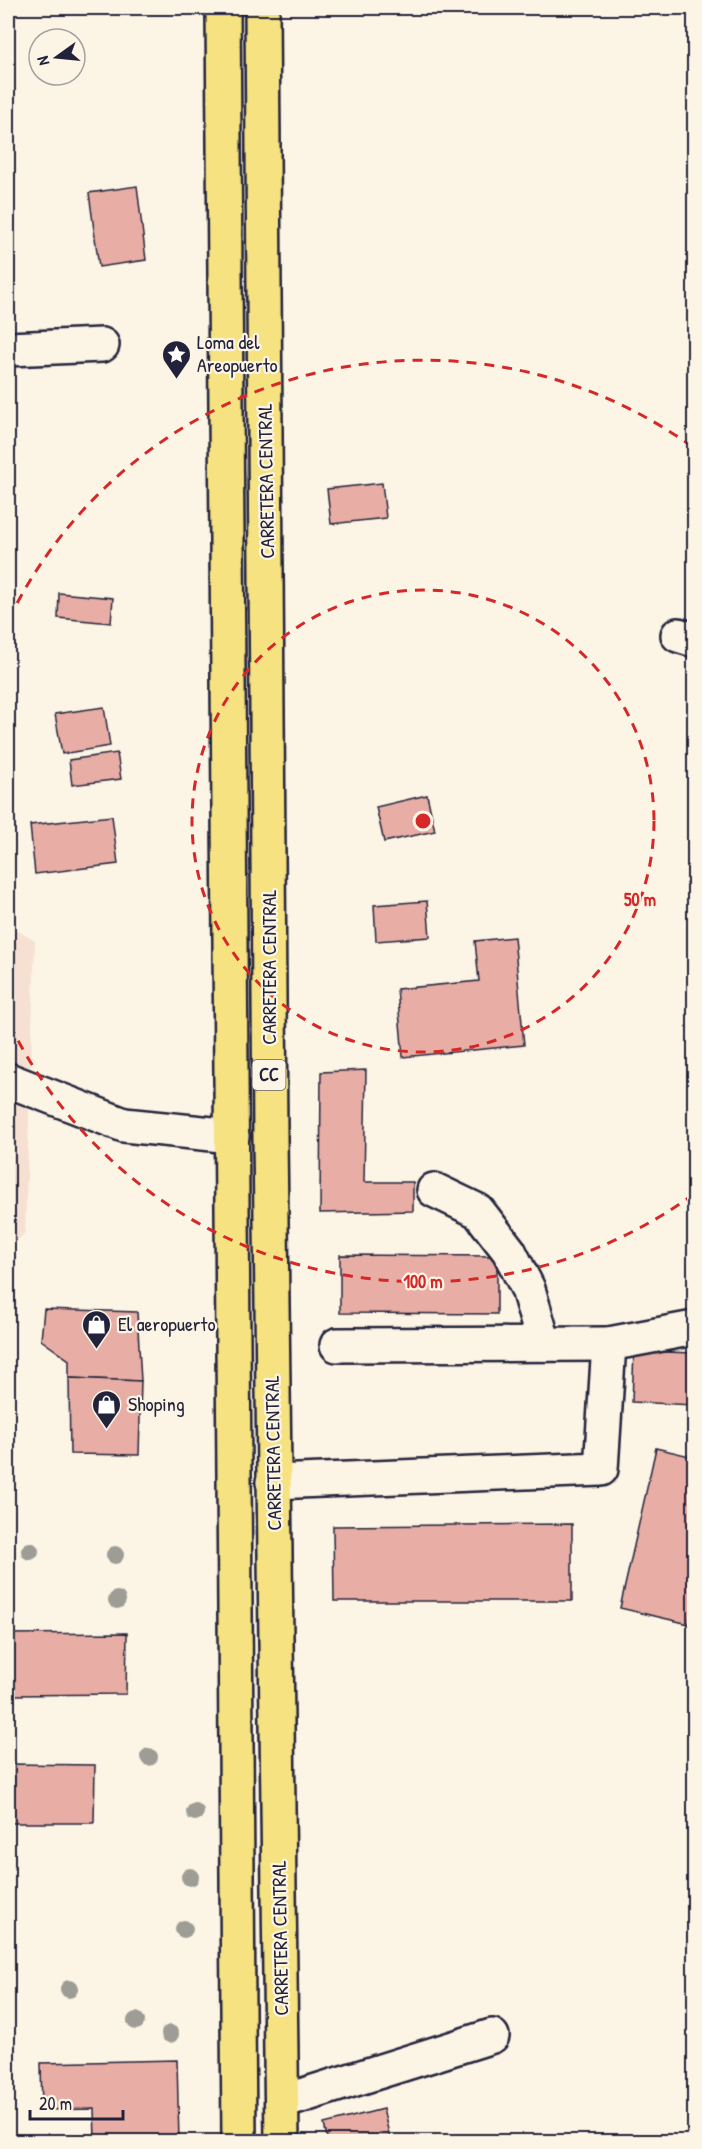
<svg xmlns="http://www.w3.org/2000/svg" width="702" height="2149" font-family="'Patrick Hand',sans-serif">
<rect width="100%" height="100%" fill="#fcf5e5"/>
<filter id="ink" filterUnits="userSpaceOnUse"><feTurbulence type="fractalNoise" baseFrequency=".0167" numOctaves="2"/><feDisplacementMap in="SourceGraphic" scale="12" xChannelSelector="R" yChannelSelector="G"/><feConvolveMatrix kernelMatrix="1 2 1 2 8 2 1 2 1" color-interpolation-filters="sRGB"/></filter>
<g filter="url(#ink)">
<polygon fill="#f6e0d2" points="8,925 35,941 25,1233 8,1249"/>
<g fill="#e8aea5" stroke="#22223b" stroke-width="1.5">
<polygon points="137,186 146,260 99,267 89,193"/>
<polygon points="382,483 386,518 331,524 327,489"/>
<polygon points="59,593 113,598 111,623 58,618"/>
<polygon points="104,707 110,746 62,754 55,714"/>
<polygon points="117,753 121,779 72,785 69,760"/>
<polygon points="427,795 435,831 384,842 376,807"/>
<polygon points="112,816 118,864 35,874 30,825"/>
<polygon points="427,901 430,937 376,941 374,905"/>
<polygon points="514,937 524,1045 403,1057 397,989 479,981 475,941"/>
<polygon points="366,1070 364,1182 413,1182 413,1211 320,1213 321,1072"/>
<polygon points="340,1255 497,1256 497,1314 340,1313"/>
<polygon points="44,1309 137,1312 141,1381 69,1378 69,1360 41,1340"/>
<polygon points="634,1351 694,1353 694,1405 632,1402"/>
<polygon points="69,1378 141,1381 139,1455 70,1454"/>
<polygon points="656,1448 694,1457 694,1599 689,1624 620,1608"/>
<polygon points="572,1524 572,1601 334,1601 333,1526"/>
<polygon points="127,1633 126,1694 8,1695 8,1634"/>
<polygon points="8,1764 95,1765 94,1823 8,1823"/>
<polygon points="177,2060 179,2142 157,2142 157,2137 95,2139 94,2109 42,2110 41,2063"/>
<polygon points="383,2109 391,2142 328,2142 324,2124"/>
</g>
<g fill="none" stroke-linecap="round" stroke-linejoin="round">
<defs>
<g id="minor">
<polyline points="8,349 102,345"/>
<polyline points="678,635 694,640"/>
<polyline points="8,1080 124,1125 232,1136"/>
<polyline points="434,1190 478,1211 509,1251 528,1289 544,1344"/>
<polyline points="337,1345 609,1344"/>
<polyline points="273,1482 601,1469 609,1344 694,1328"/>
<polyline points="282,2102 492,2036"/>
</g>
<g id="major">
<polyline points="223,8 239,2142"/>
<polyline points="262,8 270,1137 282,2142"/>
</g>
</defs>
<use href="#minor" stroke="#22223b" stroke-width="38"/>
<use href="#major" stroke="#22223b" stroke-width="38"/>
<use href="#minor" stroke="#fcf5e5" stroke-width="33"/>
<use href="#major" stroke="#f6e281" stroke-width="33"/>
</g>
<g fill="#9d9c95">
<circle cx="30" cy="1551" r="9"/>
<circle cx="115" cy="1555" r="9"/>
<circle cx="117" cy="1600" r="9"/>
<circle cx="149" cy="1757" r="9"/>
<circle cx="195" cy="1812" r="9"/>
<circle cx="190" cy="1877" r="9"/>
<circle cx="184" cy="1929" r="9"/>
<circle cx="69" cy="1989" r="9"/>
<circle cx="136" cy="2021" r="9"/>
<circle cx="170" cy="2034" r="9"/>
</g>
</g>
<g fill="none" stroke="#d62828" stroke-width="3" stroke-dasharray="10 8">
<circle cx="423" cy="821" r="231"/>
<path d="M694 1194A461 461 0 0 1 9 1023M9 619A461 461 0 0 1 694 448"/>
</g>
<defs>
<symbol id="sight-pin" viewBox="-11 -11 22 30"><path d="M0 17L-7.5 6A9.5 9.5 0 1 1 7.5 6Z" fill="#22223b" stroke="#fcf5e5"/><path d="M0-6L1.8-2.2L6-1.7L2.9 1.2L3.7 5.4L0 3.3L-3.7 5.4L-2.9 1.2L-6-1.7L-1.8-2.2Z" fill="#fff"/></symbol>
<symbol id="shop-pin" viewBox="-11 -11 22 30"><path d="M0 17L-7.5 6A9.5 9.5 0 1 1 7.5 6Z" fill="#22223b" stroke="#fcf5e5"/><path d="M-5-2.5h2.3a2.7 3.5 0 0 1 5.4 0H5L5.5 6h-11ZM-1.5-2.5h3a1.5 2.3 0 0 0-3 0Z" fill="#fff"/></symbol>
</defs>
<g fill-rule="evenodd">
<use href="#sight-pin" x="160" y="338" width="33" height="45"/>
<use href="#shop-pin" x="80" y="1308" width="33" height="45"/>
<use href="#shop-pin" x="90" y="1388" width="33" height="45"/>
</g>
<g text-anchor="middle" stroke-width="4.5" stroke-linejoin="round" paint-order="stroke">
<rect fill="#fcf5e5" stroke="#63616e" stroke-width="1.5" x="252.5" y="1060" width="33" height="30" rx="4.5"/>
<g font-size="18" font-weight="bold" fill="#22223b">
<text x="269" y="1081">CC</text>
</g>
<g font-size="20" fill="#22223b" stroke="#fcf5e5" text-anchor="start">
<text x="197" y="349">Loma del<tspan x="197" dy="23">Areopuerto</tspan></text>
<text x="118" y="1331">El aeropuerto</text>
<text x="128" y="1411">Shoping</text>
</g>
<g font-size="20" fill="#22223b" stroke="#fcf5e5">
<text transform="translate(266 481) rotate(-91)" y="7">CARRETERA CENTRAL</text>
<text transform="translate(269 967) rotate(-90)" y="7">CARRETERA CENTRAL</text>
<text transform="translate(273 1453) rotate(-91)" y="7">CARRETERA CENTRAL</text>
<text transform="translate(280 1938) rotate(-91)" y="7">CARRETERA CENTRAL</text>
</g>
</g>
<circle cx="423" cy="821" r="9" fill="#d62828" stroke="#fcf5e5" stroke-width="3"/>
<g font-size="18" text-anchor="middle" font-weight="bold" fill="#d62828" stroke="#fcf5e5" stroke-width="4.5" stroke-linejoin="round" paint-order="stroke">
<text x="640" y="906">50 m</text>
<text x="423" y="1288">100 m</text>
</g>
<rect width="702" height="2149" fill="none" stroke="#fcf5e5" stroke-width="30"/>
<rect x="15" y="15" width="672" height="2119" fill="none" stroke="#22223b" stroke-width="2" filter="url(#ink)"/>
<g transform="translate(57 57) rotate(255)"><circle r="28" fill="#fcf5e5" stroke="#a5a1a1" stroke-width="1.5"/>
<path d="M0-4.5L10 22L0 15L-10 22Z" fill="#22223b"/>
<text y="-9" font-size="16" font-weight="bold" text-anchor="middle" fill="#22223b">N</text>
</g>
<path d="M30 2110v9h93v-9" fill="none" stroke="#22223b" stroke-width="3"/>
<text x="39" y="2110" font-size="18" fill="#22223b" stroke="#fcf5e5" stroke-width="4.5" paint-order="stroke">20 m</text>
</svg>
